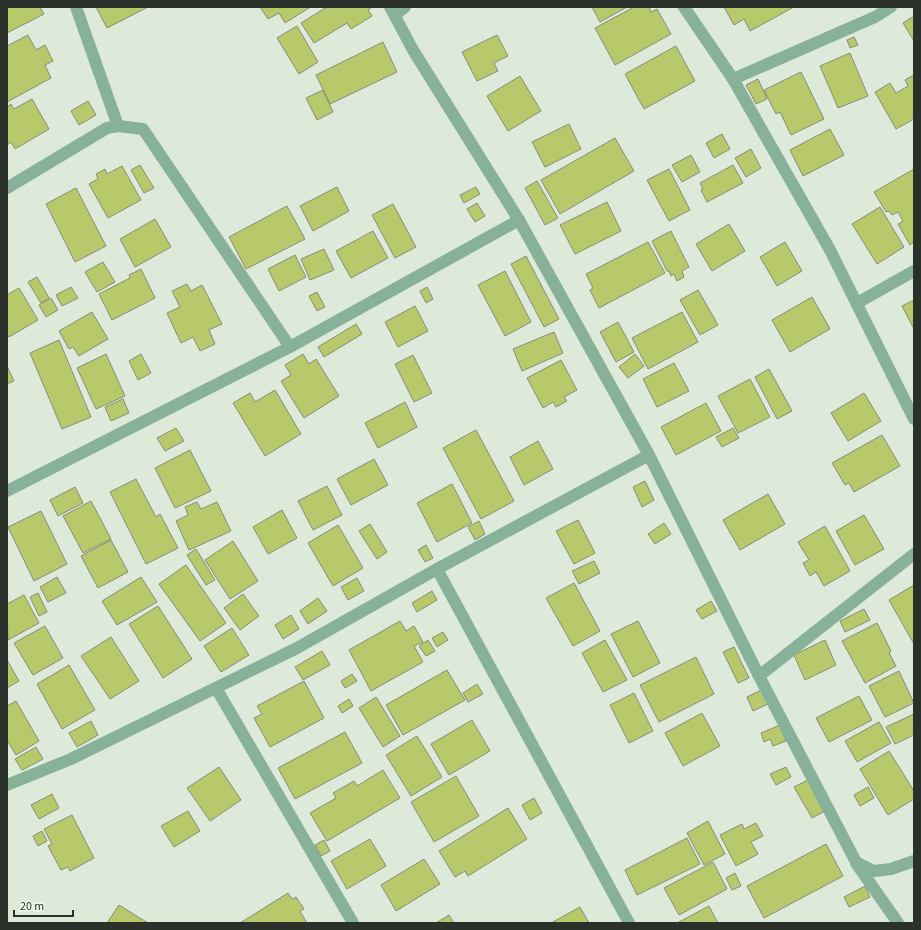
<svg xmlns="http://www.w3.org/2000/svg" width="921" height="930" font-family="'Source Sans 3',sans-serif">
<rect width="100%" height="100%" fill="#ddeada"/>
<g fill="#b7c96b" stroke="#878c7a">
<polygon points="7,7 40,7 44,14 7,33"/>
<polygon points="96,7 148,7 107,28"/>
<polygon points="260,7 308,7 309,8 285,23 279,13 268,19"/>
<polygon points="327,7 372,7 368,10 372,16 351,29 347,23 314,43 301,23"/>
<polygon points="592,7 627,7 600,22"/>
<polygon points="634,7 649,7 651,12 657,9 671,34 615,65 595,28"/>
<polygon points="724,7 794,7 750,31 744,19 734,25"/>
<polygon points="914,16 914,41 903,23"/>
<polygon points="297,26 318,62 299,74 277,38"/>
<polygon points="28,35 36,50 45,45 53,61 45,65 51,78 7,102 7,46"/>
<polygon points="497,35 508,56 494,63 498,71 477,81 462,52"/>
<polygon points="854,37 858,45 850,48 847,40"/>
<polygon points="383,42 397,72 330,104 316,75"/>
<polygon points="676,46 695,81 644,109 625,74"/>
<polygon points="850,53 868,96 838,108 820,66"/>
<polygon points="801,72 824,119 791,135 780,112 776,114 764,90"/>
<polygon points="914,75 914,119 896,129 875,92 890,83 896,93 908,86 905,80"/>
<polygon points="520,76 541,111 508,131 487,96"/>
<polygon points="758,79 767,99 756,104 746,85"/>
<polygon points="323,90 333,112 317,120 306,98"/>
<polygon points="32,99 49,129 15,149 11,142 7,145 7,107 11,104 14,109"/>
<polygon points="88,101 96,115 79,125 71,111"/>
<polygon points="569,124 581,149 545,167 532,142"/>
<polygon points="830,129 844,155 803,176 790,150"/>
<polygon points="722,134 730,149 714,158 706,143"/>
<polygon points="615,138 634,171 560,214 541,180"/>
<polygon points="751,149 761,168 746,177 735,158"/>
<polygon points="691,155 700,172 682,182 672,165"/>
<polygon points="140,165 154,188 144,193 131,170"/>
<polygon points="733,165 743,183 707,202 701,190 703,189 700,183"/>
<polygon points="122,166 141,200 108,218 89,184 98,179 96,174 105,169 107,174"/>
<polygon points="669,169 690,210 669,221 647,180"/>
<polygon points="914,169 914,242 910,245 898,224 903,221 898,212 892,215 889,211 886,212 874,192"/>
<polygon points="537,181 558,218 545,225 525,188"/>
<polygon points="337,187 349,211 313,231 300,206"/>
<polygon points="476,187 480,194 464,203 460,195"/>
<polygon points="76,188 106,246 75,262 46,204"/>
<polygon points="607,202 621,231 575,254 560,225"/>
<polygon points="477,203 485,216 475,222 467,209"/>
<polygon points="393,204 416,247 395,258 372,215"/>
<polygon points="287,206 305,239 246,269 229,237"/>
<polygon points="880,207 904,247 877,264 852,224"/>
<polygon points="155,219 171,247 135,267 120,239"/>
<polygon points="729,224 745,251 712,271 696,244"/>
<polygon points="373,231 388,258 351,278 336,251"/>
<polygon points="671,231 689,267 682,271 684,277 677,281 674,274 671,276 669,271 667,271 652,241"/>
<polygon points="648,242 665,273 599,308 590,290 593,288 586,274"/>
<polygon points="785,242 802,271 777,286 760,257"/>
<polygon points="324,249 334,270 310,280 301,259"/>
<polygon points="295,255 306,277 279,291 268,269"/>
<polygon points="526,256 559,319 544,327 511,264"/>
<polygon points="103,262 115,282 97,292 85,272"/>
<polygon points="141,269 155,298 112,320 99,294 130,278 129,275"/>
<polygon points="505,271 531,322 505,336 478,285"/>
<polygon points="37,277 49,298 41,303 28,282"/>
<polygon points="187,284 191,291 202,285 222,324 209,330 215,344 200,351 193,337 181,343 167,313 180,307 172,291"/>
<polygon points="71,287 78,298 62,306 56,295"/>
<polygon points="427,287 433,299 426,303 420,291"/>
<polygon points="19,288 38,320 9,337 7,334 7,295"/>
<polygon points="698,290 718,325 700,335 680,300"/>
<polygon points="317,292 325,307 317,311 309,296"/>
<polygon points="812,297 830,329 790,352 772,320"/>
<polygon points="51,298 58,310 46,317 39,305"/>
<polygon points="914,300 914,329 902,306"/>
<polygon points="415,306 428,331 398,347 385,322"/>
<polygon points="92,312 108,339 79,356 73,347 69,349 59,331"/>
<polygon points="682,312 698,342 648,369 632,338"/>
<polygon points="618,322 634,352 616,362 600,332"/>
<polygon points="356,324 362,334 324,357 318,347"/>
<polygon points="554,332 563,353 522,371 513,349"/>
<polygon points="59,340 91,417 62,429 30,353"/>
<polygon points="106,354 125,396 96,409 77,368"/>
<polygon points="141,354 151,373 138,380 129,361"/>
<polygon points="303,354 309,364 316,359 339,396 304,418 281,381 291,375 285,365"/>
<polygon points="635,354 644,366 628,378 619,367"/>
<polygon points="413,355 432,393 414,402 395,364"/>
<polygon points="561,360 577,390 564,397 567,401 556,407 553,402 543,408 527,378"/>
<polygon points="674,363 689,391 657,407 643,379"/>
<polygon points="7,366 14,381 7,384"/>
<polygon points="769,369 792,411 777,419 755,377"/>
<polygon points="750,379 770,417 738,433 718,396"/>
<polygon points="275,390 301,434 265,456 233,403 250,393 255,402"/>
<polygon points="864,393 881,421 848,441 831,413"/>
<polygon points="123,399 129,413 111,421 105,407"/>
<polygon points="405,402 417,427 378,448 365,423"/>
<polygon points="706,403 721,431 676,455 661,427"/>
<polygon points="176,428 184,441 165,451 157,438"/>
<polygon points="733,428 739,438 722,447 716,437"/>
<polygon points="476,430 514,501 481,519 443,448"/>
<polygon points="882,435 900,466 854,492 849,483 845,485 832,463"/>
<polygon points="538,441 553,469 524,485 510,457"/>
<polygon points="190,450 211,491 175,508 155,468"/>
<polygon points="374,459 388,485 351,505 337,479"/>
<polygon points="136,479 156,517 160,514 178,548 146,564 110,492"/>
<polygon points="645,481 654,500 642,507 633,487"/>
<polygon points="452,484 472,523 437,542 417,503"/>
<polygon points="327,486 342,515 313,530 298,501"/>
<polygon points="75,487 83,503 58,516 50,500"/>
<polygon points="768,494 785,524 740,550 723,520"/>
<polygon points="91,501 111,539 83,553 63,516"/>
<polygon points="197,502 201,509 217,502 231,531 189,550 176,521 188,515 185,507"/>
<polygon points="282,510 297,538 268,554 253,527"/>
<polygon points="41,511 67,564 34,581 8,527"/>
<polygon points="864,515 884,549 855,565 836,531"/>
<polygon points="578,520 595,553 574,564 556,531"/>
<polygon points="479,521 485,534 475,540 468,527"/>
<polygon points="664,523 671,534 655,544 648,534"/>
<polygon points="370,524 387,552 377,559 359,531"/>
<polygon points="338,525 363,568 333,586 308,543"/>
<polygon points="825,526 850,571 824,586 816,572 810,576 803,563 809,560 798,542"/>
<polygon points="111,540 128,572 98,588 81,556"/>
<polygon points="233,541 258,581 230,599 205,560"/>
<polygon points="426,545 433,558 425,562 418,550"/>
<polygon points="196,549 215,580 206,585 187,555"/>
<polygon points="594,561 600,573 579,584 572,571"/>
<polygon points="186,565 226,623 200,641 159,584"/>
<polygon points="57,577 66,593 48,602 40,587"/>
<polygon points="141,577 157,602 117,625 102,601"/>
<polygon points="357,578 364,591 348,600 341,587"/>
<polygon points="574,583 600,631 573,646 546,598"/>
<polygon points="914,585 914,644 889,600"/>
<polygon points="432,591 437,600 417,612 412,603"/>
<polygon points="38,593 47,612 39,616 30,597"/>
<polygon points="243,594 259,616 240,630 224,608"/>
<polygon points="24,595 39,623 8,640 7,604"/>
<polygon points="318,598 327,611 308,624 300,611"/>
<polygon points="711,601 717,611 702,619 696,610"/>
<polygon points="158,606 192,659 163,678 129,624"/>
<polygon points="864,609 870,620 845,632 840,621"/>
<polygon points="291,615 299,629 283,639 275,625"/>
<polygon points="400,621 406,631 414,626 423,642 414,646 423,662 371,691 349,650"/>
<polygon points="638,621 660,663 633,677 611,634"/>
<polygon points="877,623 891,651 889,653 896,666 865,683 842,641"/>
<polygon points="45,626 63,658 33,675 14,643"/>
<polygon points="232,628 249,655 221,672 204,646"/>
<polygon points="443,632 448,640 437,647 432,638"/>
<polygon points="111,637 139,681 110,699 81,656"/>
<polygon points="428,640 435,651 426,656 419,646"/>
<polygon points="605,640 627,680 603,692 582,653"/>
<polygon points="825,640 836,665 805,680 794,655"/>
<polygon points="734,647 749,678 738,683 723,652"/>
<polygon points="322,651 330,665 303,680 295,667"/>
<polygon points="696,657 714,694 659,722 640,685"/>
<polygon points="7,660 19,681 7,688"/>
<polygon points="69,665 95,710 62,729 37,684"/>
<polygon points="447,670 465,700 403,735 386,705"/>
<polygon points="899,671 914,703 885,717 869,686"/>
<polygon points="352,674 357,681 345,688 341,681"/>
<polygon points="304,681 324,718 270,747 254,718 262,714 257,706"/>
<polygon points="477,684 483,694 468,702 463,693"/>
<polygon points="763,689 770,703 753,711 747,697"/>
<polygon points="634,693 653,731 629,743 610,705"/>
<polygon points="859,696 872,720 829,742 816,718"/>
<polygon points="376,697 400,736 383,747 359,708"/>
<polygon points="349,699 353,706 342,713 338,706"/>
<polygon points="16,701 39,741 16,755 7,740 7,706"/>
<polygon points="702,713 720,746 683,766 665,733"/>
<polygon points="914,714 914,735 895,744 886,727"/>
<polygon points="472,720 490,751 449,775 431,744"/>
<polygon points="91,721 98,735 77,747 69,733"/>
<polygon points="879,722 891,743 857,762 845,741"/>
<polygon points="780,725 786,741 773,746 770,739 764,742 761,733"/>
<polygon points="345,732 362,763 295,799 278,768"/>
<polygon points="417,736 442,777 411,796 386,755"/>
<polygon points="36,747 43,759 22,770 15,759"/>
<polygon points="889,751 914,791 914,799 888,815 860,769"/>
<polygon points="219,767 241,800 210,821 187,788"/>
<polygon points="786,767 791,777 776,785 770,774"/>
<polygon points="383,770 400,798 327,841 310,813 336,798 333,793 354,781 357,786"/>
<polygon points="456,776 479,816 434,842 411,802"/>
<polygon points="808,780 825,811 812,818 794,787"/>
<polygon points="868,787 874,798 860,806 854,795"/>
<polygon points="52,794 59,808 39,819 31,805"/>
<polygon points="534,798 542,813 530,820 522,805"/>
<polygon points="508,808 527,839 468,876 465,871 455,877 439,851"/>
<polygon points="188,811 200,831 174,847 161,826"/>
<polygon points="72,815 94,858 70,871 68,867 61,870 48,846 52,844 44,829"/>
<polygon points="708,821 725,854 704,865 687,833"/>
<polygon points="756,823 763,836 751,842 758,854 736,866 720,835 742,824 744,829"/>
<polygon points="42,831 47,841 38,846 33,836"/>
<polygon points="687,838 700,864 637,895 625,870"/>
<polygon points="370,839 386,866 347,889 331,861"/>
<polygon points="324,840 330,851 321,856 315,845"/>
<polygon points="826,844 843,876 764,918 747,886"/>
<polygon points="424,859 440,884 396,911 381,885"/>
<polygon points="713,862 727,889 679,915 664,888"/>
<polygon points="735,873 741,886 732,890 726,878"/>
<polygon points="865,886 870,897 849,907 844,897"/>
<polygon points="288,893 292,899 296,897 304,909 300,911 307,923 240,923"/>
<polygon points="119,905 148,923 107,923"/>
<polygon points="709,906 718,923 677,923"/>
<polygon points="580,907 589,923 551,923"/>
<polygon points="449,915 454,923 436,923"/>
</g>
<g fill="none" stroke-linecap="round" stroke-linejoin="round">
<g stroke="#88b19a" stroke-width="12">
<polyline points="76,7 118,126"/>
<polyline points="390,7 413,50 519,220 649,455 759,676 856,862 874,871 891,869 914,861"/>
<polyline points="684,7 733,79 830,250 914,419"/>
<polyline points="395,15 405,7"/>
<polyline points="733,79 875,17 891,7"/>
<polyline points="7,188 107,128 118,126 143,129 290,347"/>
<polyline points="857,303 914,271"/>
<polyline points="7,491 290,347 519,220"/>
<polyline points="437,569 629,923"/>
<polyline points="759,676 914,554"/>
<polyline points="216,688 353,923"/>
<polyline points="7,785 71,759 297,648 437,569 649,455"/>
<polyline points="856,863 898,923"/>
</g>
</g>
<rect width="921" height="930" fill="none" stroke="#2b302a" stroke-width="16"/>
<path d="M14 910v6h59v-6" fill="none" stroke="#2b302a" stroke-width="2"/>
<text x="20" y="910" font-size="12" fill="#2b302a" stroke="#ebf8e7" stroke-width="3" paint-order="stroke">20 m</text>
</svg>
